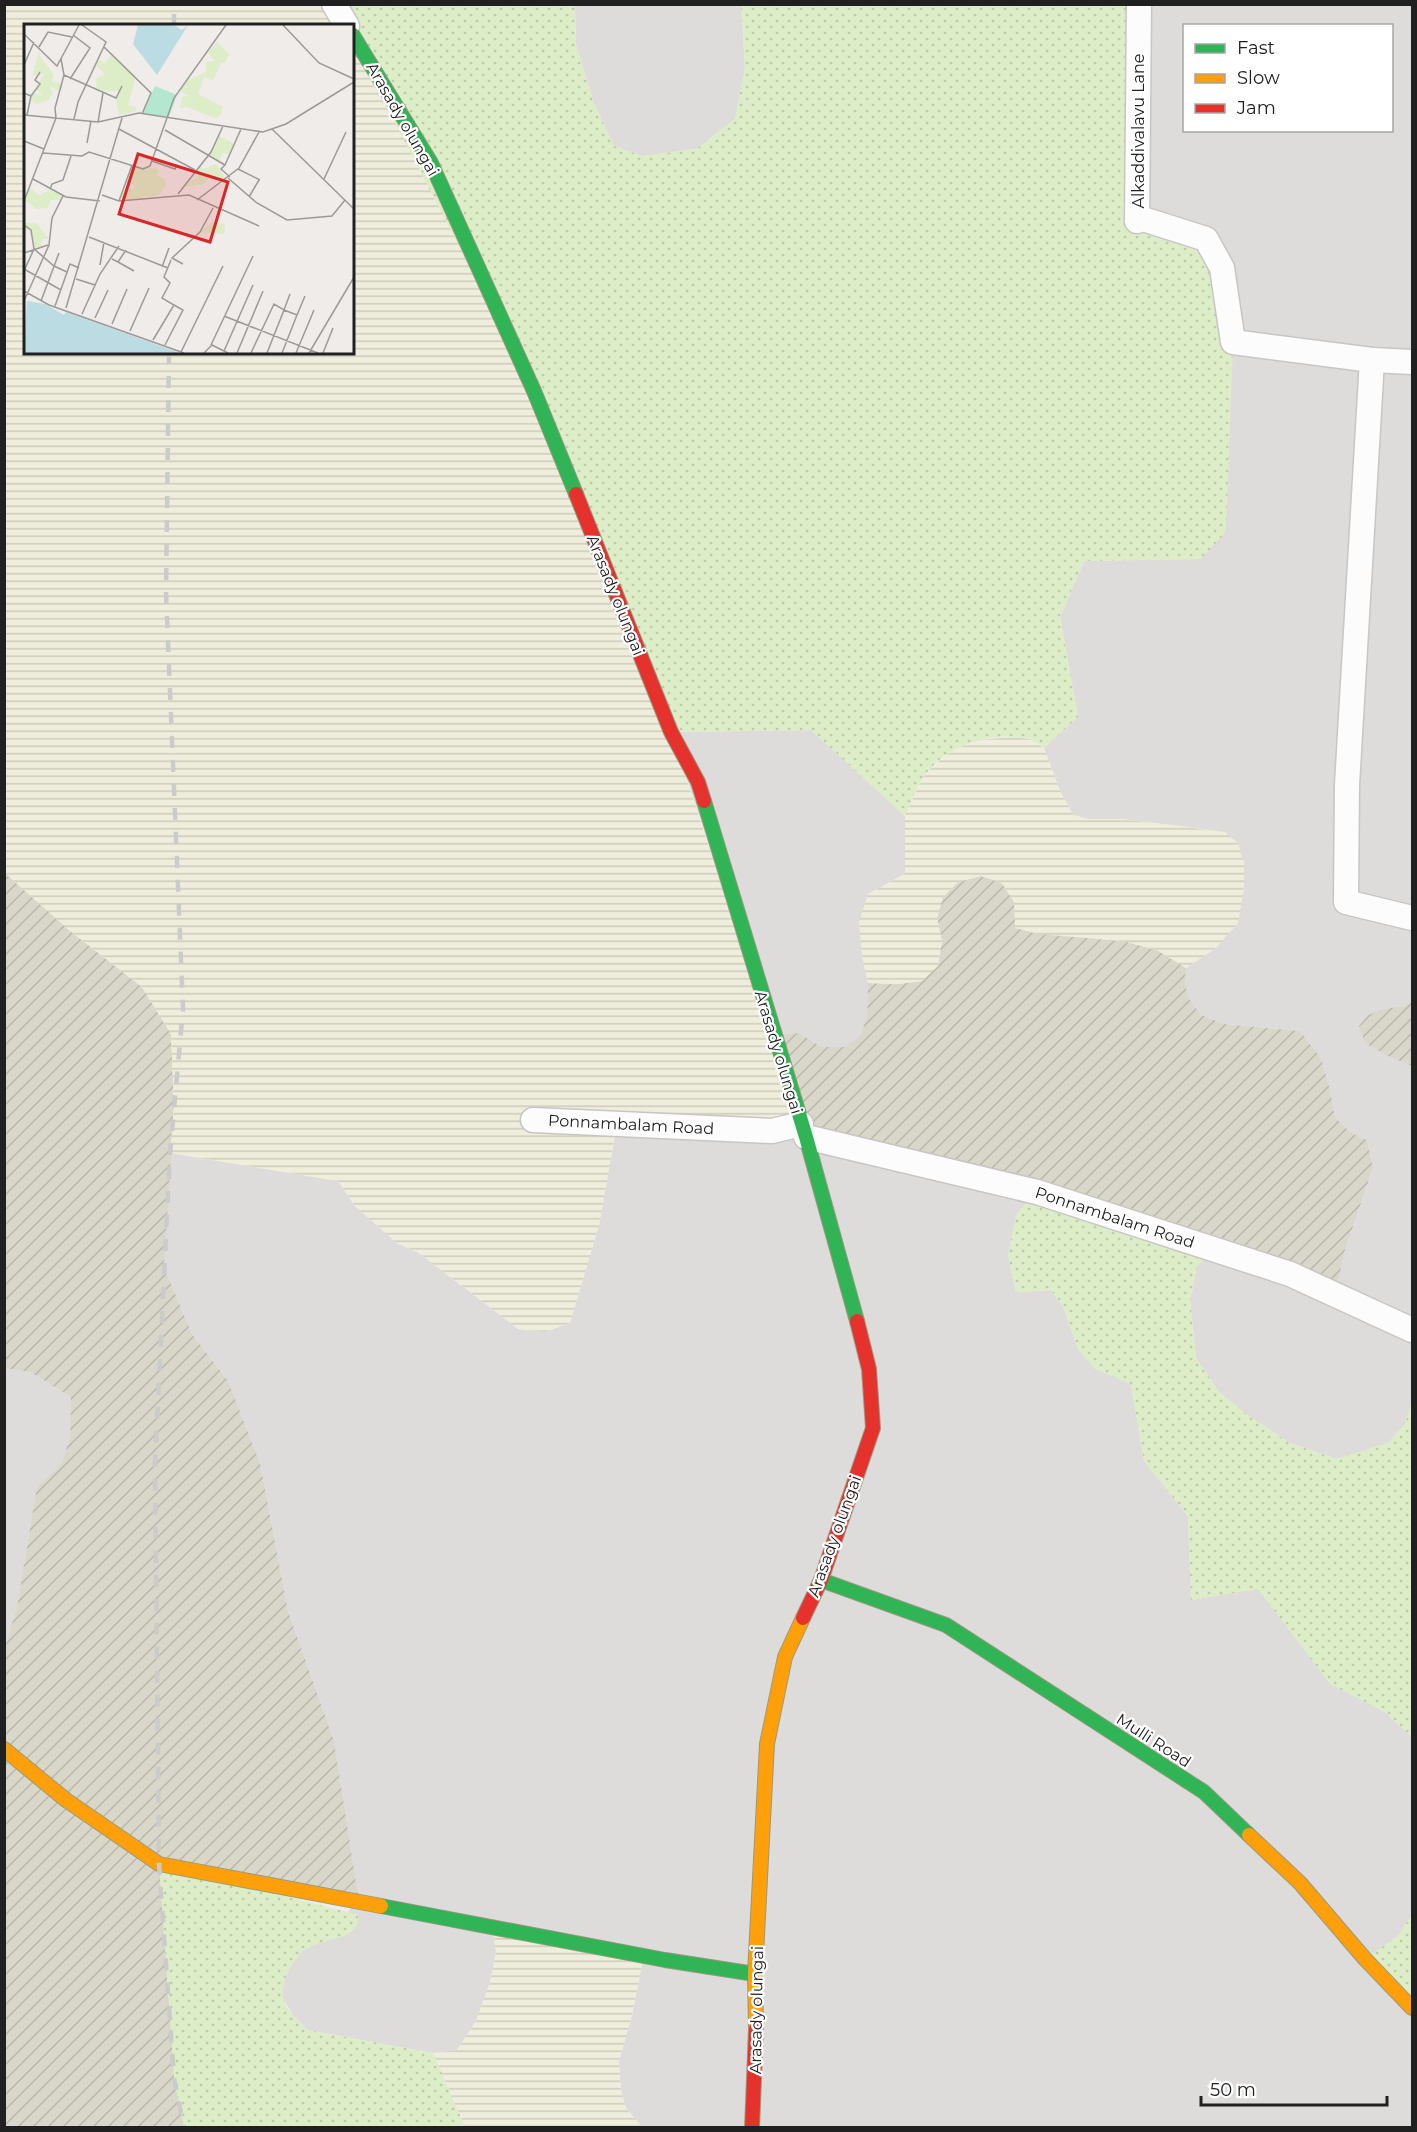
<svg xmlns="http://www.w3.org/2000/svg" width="1417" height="2132" font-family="Montserrat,sans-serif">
<defs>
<pattern id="construction-furrows" width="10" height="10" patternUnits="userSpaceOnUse" patternTransform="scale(1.5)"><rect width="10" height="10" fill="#d8d7ca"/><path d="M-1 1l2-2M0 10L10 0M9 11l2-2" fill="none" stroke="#b9b8ad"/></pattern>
<pattern id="farmland-rules" width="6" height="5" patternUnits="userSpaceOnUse" patternTransform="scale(1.5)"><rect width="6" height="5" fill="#efeedc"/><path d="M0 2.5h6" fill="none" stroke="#cdccbc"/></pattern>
<pattern id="grass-dots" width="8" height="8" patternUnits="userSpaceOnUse" patternTransform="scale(1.5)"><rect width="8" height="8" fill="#ddedc7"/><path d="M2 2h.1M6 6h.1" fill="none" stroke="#bdcbab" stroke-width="1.8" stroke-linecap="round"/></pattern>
</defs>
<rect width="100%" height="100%" fill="#efece9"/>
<g fill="#dedcda" fill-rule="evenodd">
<polygon points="575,5 741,5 745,67 735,119 696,149 642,156 614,146 594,103 576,45"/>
<path d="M 1139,5 L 1412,5 L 1412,1001 L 1405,1006 L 1383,1009 L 1403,1062 L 1412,1066 L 1412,1401 L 1405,1424 L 1388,1443 L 1337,1459 L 1290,1443 L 1247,1415 L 1219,1392 L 1196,1358 L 1190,1301 L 1197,1266 L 1215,1250 L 1335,1295 L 1345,1250 L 1373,1169 L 1367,1140 L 1351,1133 L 1335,1117 L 1329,1086 L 1321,1058 L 1300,1031 L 1225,1024 L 1201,1015 L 1188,997 L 1185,982 L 1186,968 L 1216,948 L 1244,889 L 1244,864 L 1237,843 L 1206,829 L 1121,819 L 1088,819 L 1073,815 L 1060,791 L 1044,748 L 1078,717 L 1060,617 L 1084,561 L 1201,559 L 1143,219 ZM 1184,26 L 1392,26 L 1392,130 L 1184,130 Z"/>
<polygon points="811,730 905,816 905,874 868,894 862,955 868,983 867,1017 861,1034 846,1048 822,1047 799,1033 774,1035 671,732"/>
<polygon points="617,1124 772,1131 1037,1192 1016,1215 1008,1256 1016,1292 1051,1290 1064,1309 1078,1349 1094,1368 1131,1384 1144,1461 1188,1516 1191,1600 1258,1588 1330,1683 1385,1712 1412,1737 1412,1915 1398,1936 1366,1959 1412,2008 1412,2127 642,2127 626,2108 621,2091 619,2061 632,2015 644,1955 492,1926 496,1952 490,1983 476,2021 457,2050 433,2053 308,2030 293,2016 281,1994 285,1978 291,1966 299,1953 311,1946 359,1901 334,1741 288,1611 260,1463 228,1381 192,1334 164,1267 170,1153 338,1181 355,1206 397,1243 419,1253 518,1329 545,1332 570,1323 599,1225"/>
<polygon points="5,1368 30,1372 71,1397 70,1437 61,1465 37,1486 17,1607 5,1646"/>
</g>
<g fill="url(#construction-furrows)">
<polygon points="5,873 69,930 142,987 171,1034 174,1106 164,1267 192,1334 228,1381 260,1463 288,1611 334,1741 359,1901 170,1867 174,2078 184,2127 5,2127 5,1646 17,1607 37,1486 61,1465 70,1437 71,1397 30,1372 5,1368"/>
<polygon points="981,876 1002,883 1014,902 1096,939 1123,941 1157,950 1186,968 1185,982 1188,997 1201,1015 1225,1024 1300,1031 1321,1058 1329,1086 1335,1117 1351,1133 1367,1140 1373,1168 1345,1250 1335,1295 1289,1274 806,1137 774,1035 799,1033 822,1047 846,1047 861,1034 867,1017 868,983 898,984 922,981 938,965 942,941 937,918 943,897 958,882"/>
<polygon points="1412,1001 1412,1066 1386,1055 1365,1043 1359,1026 1368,1015 1383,1009 1405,1006"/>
</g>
<g fill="url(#farmland-rules)">
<polygon points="5,5 334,5 347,25 26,26 26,352 352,352 353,34 431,163 671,732 801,1124 617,1124 599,1225 570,1323 545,1332 518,1329 419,1253 397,1243 355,1206 338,1181 170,1153 174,1106 171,1034 142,987 69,930 5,873"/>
<polygon points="1012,737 1030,739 1044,748 1060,791 1073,815 1088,819 1121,819 1225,832 1238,843 1244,864 1244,889 1238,923 1216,948 1186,968 1157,950 1123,941 1038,934 1015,928 1014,902 1002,883 981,876 958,882 943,897 937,918 942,941 938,966 922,981 898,984 868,983 862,955 859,922 868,894 905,874 905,816 923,776 950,751 980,740"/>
<polygon points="492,1925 644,1955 632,2015 619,2061 621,2091 626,2108 642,2127 465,2127 433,2053 457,2050 476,2021 490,1983 496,1952"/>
</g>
<g fill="url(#grass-dots)">
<path d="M 334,5 L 575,5 L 576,45 L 594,103 L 614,146 L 643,156 L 696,149 L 735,119 L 745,67 L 741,5 L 1139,5 L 1137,220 L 1206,239 L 1233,342 L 1226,532 L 1201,559 L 1084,561 L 1060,617 L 1078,717 L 1044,748 C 1039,744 1033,740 1028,739 C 993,730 942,747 923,778 C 915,789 911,804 905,816 L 811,730 L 671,732 L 534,391 Z"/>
<polygon points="1037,1192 1215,1250 1197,1266 1190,1301 1196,1358 1219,1392 1247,1415 1290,1443 1337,1459 1388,1443 1405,1424 1412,1401 1412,1737 1385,1712 1330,1684 1258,1589 1191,1600 1188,1516 1144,1461 1131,1384 1094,1368 1078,1349 1064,1309 1051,1290 1016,1292 1008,1256 1016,1215"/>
<path d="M 159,1864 L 359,1915 C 358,1921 357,1928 351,1932 C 341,1940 323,1940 311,1946 C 300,1951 295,1959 289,1970 C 274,1998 287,2011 308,2030 L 433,2053 L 465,2127 L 184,2127 L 174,2078 Z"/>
<polygon points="1412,1915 1412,2008 1365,1959 1398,1936"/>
</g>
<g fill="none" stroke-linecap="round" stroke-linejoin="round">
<defs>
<g id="street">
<polyline points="334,4 347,26"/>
<polyline points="1139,4 1137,221 1143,219 1206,239 1222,268 1233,342 1372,360 1412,362"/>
<polyline points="1372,360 1347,785 1346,902 1412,918"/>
<polyline points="533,1120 772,1131 801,1124"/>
<polyline points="806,1137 1037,1192 1290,1274 1412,1330"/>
</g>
<g id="fast">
<polyline points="352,34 431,163 534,391 576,494"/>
<polyline points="704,801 806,1137 857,1321"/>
<polyline points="821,1580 946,1625 1204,1792 1249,1835"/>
<polyline points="381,1906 665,1960 755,1974"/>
</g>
<g id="slow">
<polyline points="4,1749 66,1800 159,1864 381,1906"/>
<polyline points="1249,1835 1300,1883 1365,1959 1412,2008"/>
<polyline points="756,2029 755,1974 767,1744 785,1657 803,1618"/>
</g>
<g id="jam">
<polyline points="576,494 671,732 698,782 704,801"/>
<polyline points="803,1618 821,1580 873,1428 869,1369 857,1321"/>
<polyline points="752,2128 756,2029"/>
</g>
</defs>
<use href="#street" stroke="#c7c6c5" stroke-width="27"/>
<use href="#fast" stroke="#999a7f" stroke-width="16"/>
<use href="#slow" stroke="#999a7f" stroke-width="16"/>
<use href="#jam" stroke="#999a7f" stroke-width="16"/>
<use href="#street" stroke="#fdfcfc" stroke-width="24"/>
<use href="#fast" stroke="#30b455" stroke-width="14"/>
<use href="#slow" stroke="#ff9f0a" stroke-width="14"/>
<use href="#jam" stroke="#e5322d" stroke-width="14"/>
<g stroke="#cbcbca" stroke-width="4.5" stroke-dasharray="12 12" stroke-linecap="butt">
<polyline points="174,26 174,4"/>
<polyline points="169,352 166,593 183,1009 170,1154 155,1463 159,1864 174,2078 184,2128"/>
</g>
</g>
<g text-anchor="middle" stroke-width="4.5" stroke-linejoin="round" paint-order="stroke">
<g font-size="16" fill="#202020" stroke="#fff">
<text transform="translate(403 119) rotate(60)" y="6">Arasady olungai</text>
<text transform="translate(1138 131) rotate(-90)" y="6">Alkaddivalavu Lane</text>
<text transform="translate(616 595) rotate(68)" y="6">Arasady olungai</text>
<text transform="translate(779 1052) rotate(73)" y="6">Arasady olungai</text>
<text transform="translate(631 1124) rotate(3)" y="6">Ponnambalam Road</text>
<text transform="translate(1115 1217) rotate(18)" y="6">Ponnambalam Road</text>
<text transform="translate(834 1536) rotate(-70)" y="6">Arasady olungai</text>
<text transform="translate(1154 1740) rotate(33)" y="6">Mulli Road</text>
<text transform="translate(756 2010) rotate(-89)" y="6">Arasady olungai</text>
</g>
</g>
<g transform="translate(24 24)">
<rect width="330" height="330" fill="#efece9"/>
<path d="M 193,18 L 205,30 L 201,39 L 197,38 L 189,57 L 180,53 L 174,70 L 199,83 L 196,92 L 191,94 L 163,83 L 156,84 L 158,73 L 165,72 L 156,67 L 164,56 L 182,48 L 182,38 L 191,37 L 184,29 ZM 16,25 L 16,32 L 30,51 L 27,57 L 39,60 L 37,68 L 24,61 L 29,68 L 25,76 L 13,80 L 6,75 L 9,69 L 19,72 L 12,65 L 20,50 L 8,52 ZM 88,30 L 112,52 L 104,81 L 112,83 L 112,87 L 95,91 L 92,75 L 95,67 L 73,67 L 72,55 L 81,50 L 71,40 L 74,35 L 81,39 ZM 196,112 L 210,120 L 205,130 L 199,129 L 195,137 L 185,131 ZM 192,140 L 202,155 L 196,158 L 187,153 L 179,160 L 160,163 L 174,152 L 175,142 L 179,145 ZM 108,141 L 134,145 L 133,152 L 140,154 L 142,162 L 135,171 L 95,177 L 99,164 L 110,165 L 110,161 L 101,159 ZM 5,164 L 16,172 L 26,165 L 39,172 L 36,176 L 27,176 L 23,184 L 12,185 L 0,175 ZM 1,198 L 13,200 L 25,215 L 18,215 L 17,222 L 10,224 L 7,206 L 0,207 ZM 188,198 L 201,200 L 200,210 L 176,208 Z" fill="#ddedc7"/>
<path d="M 131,62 L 153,71 L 145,93 L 118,90 Z" fill="#b3e7cf"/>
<path d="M 114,1 L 150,1 L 158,6 L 164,1 L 133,51 L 109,20 ZM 3,277 L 21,280 L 40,291 L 42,288 L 156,329 L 0,329 Z" fill="#bbdce3"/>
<path fill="none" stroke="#9c9a99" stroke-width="1.5" d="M 259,1 L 295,39 L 330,55M 0,10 L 33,42 L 55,1M 15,23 L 24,8 L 48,13M 80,23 L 127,69 L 118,90M 0,41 L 10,18M 40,51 L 92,74 L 98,62M 46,55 L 66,24 L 49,11M 0,69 L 7,72 L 3,91M 7,72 L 16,60 L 11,56 L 16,48M 0,91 L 74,98 L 115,89 L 239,108 L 262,100 L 330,58M 50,95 L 54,78 L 82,18 L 58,1M 74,98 L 79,69M 95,105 L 171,146M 248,105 L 330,185M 141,106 L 201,141 L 197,145 L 206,153M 0,117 L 20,125M 63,119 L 67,97M 19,129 L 58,132 L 65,128 L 119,145 L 126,142 L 150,74 L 202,1M 128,137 L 151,145 L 153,141M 201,141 L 217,105M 214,145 L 236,156M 204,154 L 233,179 L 263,196 L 308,192 L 321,176M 9,155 L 42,173 L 76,177M 300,155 L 322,108M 26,165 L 28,160 L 39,156 L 47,132M 154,170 L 187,128 L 199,102M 78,171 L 95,177 L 165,171 L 235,202M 225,173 L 235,156M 173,176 L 215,144 L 235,108M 0,177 L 32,94 L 31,84 L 40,51 L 37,35M 95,177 L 108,141M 0,201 L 7,206 L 10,225M 65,213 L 144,244M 0,229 L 24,221M 88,235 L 94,238 L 102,226M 94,238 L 110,247M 159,240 L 148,234 L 176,208 L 189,184M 76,241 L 80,218M 138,243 L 145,224M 0,245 L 37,266M 0,247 L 10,225 L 30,242 L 43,248M 52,255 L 71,261M 0,267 L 25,281 L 160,329M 0,277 L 25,221 L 28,194 L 39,172M 17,277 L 35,229M 31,282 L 46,240 L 55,244M 42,284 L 98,94M 58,290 L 76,250 L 95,222M 273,291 L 281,272M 200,292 L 294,329M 71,294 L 84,266M 88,300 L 103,265M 106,307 L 125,264M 129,316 L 150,281 L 138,274 L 146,259 L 140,253 L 147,236M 141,321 L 159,286 L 150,281M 187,321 L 229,232M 200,327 L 229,261M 157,328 L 199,242M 180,329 L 188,321 L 204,329M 213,329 L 239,267M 227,329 L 250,280 L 260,286 L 266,270M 243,329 L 260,286 L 273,291 L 258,329M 272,329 L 290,286M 285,329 L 330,253M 299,329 L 309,304"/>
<path fill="#d62828" fill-opacity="0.15" stroke="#d62828" stroke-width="3" d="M 114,130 L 204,158 L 186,218 L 95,190 Z"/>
<rect width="330" height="330" fill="none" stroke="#202020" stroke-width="3"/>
</g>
<rect width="1417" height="2132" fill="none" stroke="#202020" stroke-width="12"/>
<rect x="1183" y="24" width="210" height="108" fill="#ffffff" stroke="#a6a6a6" stroke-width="1.5"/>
<rect x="1195" y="44" width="30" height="9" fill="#30b455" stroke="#a6a6a6" stroke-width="1.5"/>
<text x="1237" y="54" font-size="18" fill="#202020">Fast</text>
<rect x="1195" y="74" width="30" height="9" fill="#ff9f0a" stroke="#a6a6a6" stroke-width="1.5"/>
<text x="1237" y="84" font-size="18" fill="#202020">Slow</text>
<rect x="1195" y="104" width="30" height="9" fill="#e5322d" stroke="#a6a6a6" stroke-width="1.5"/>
<text x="1237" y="114" font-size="18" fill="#202020">Jam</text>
<path d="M1201 2096v9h186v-9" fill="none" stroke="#202020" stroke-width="3"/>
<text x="1210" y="2096" font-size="18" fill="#202020" stroke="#ffffff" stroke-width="4.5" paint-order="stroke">50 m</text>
</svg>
